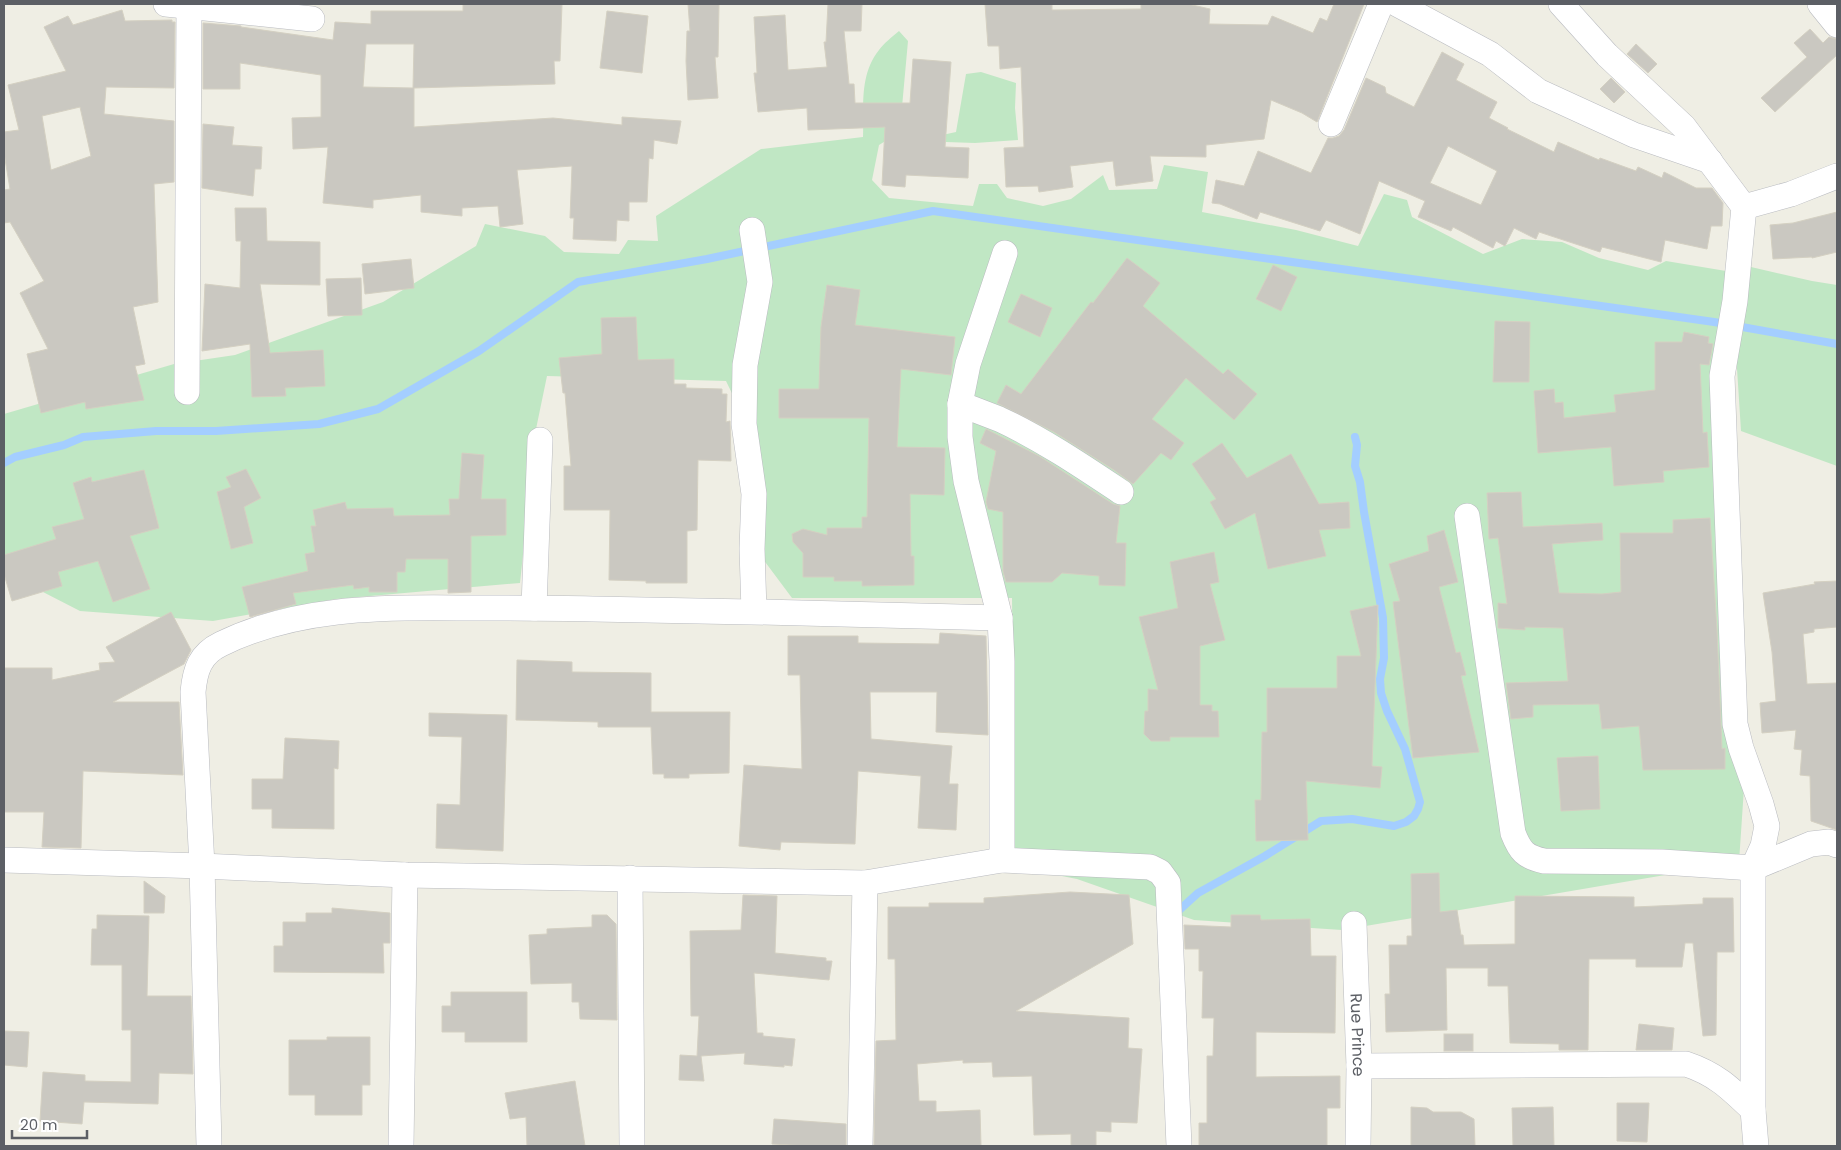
<svg xmlns="http://www.w3.org/2000/svg" width="1841" height="1150" font-family="Poppins,sans-serif">
<rect width="100%" height="100%" fill="#efeee4"/>
<g fill="#c0e7c4">
<path d="M 899,31 L 908,41 L 900,129 L 933,137 L 956,132 L 966,74 L 981,72 L 1016,83 L 1015,108 L 1018,140 L 975,143 L 887,140 L 879,145 L 872,180 L 889,198 L 973,206 L 979,184 L 997,184 L 1007,198 L 1043,206 L 1071,199 L 1103,175 L 1109,190 L 1157,189 L 1164,165 L 1208,172 L 1202,212 L 1296,230 L 1358,246 L 1384,194 L 1407,200 L 1412,217 L 1483,254 L 1522,239 L 1562,242 L 1599,258 L 1648,270 L 1666,261 L 1732,272 L 1722,376 L 1745,773 L 1738,877 L 1677,873 L 1342,930 L 1194,920 L 1077,879 L 1021,868 L 1015,847 L 1012,598 L 792,598 L 760,555 L 760,451 L 726,381 L 547,376 L 536,429 L 520,583 L 336,599 L 213,621 L 80,611 L 4,572 L 4,414 L 174,364 L 235,355 L 383,302 L 476,246 L 485,224 L 545,236 L 564,252 L 619,254 L 628,240 L 658,241 L 656,216 L 761,149 L 863,137 C 864,107 859,75 879,50 C 884,43 892,37 899,31 Z"/>
<polygon points="1751,267 1812,281 1837,285 1837,466 1741,431 1736,353"/>
</g>
<g fill="none" stroke-linecap="round" stroke-linejoin="round">
<g stroke="#a4ceff" stroke-width="8">
<polyline points="4,463 15,457 64,445 83,437 156,431 216,431 319,424 378,409 479,351 578,282 707,259 933,211 1714,322 1837,344"/>
<polyline points="1176,913 1198,893 1265,856 1321,821 1352,819 1394,826 1406,822 1414,816 1418,809 1420,802 1405,749 1387,711 1381,693 1380,679 1384,658 1383,618 1364,512 1360,482 1355,466 1357,445 1355,437"/>
</g>
</g>
<g fill="#cac8c1" stroke="#d4d0c2" fill-rule="evenodd">
<path d="M 463,4 L 562,4 L 560,61 L 554,61 L 555,84 L 414,88 L 414,127 L 553,118 L 622,125 L 622,117 L 681,121 L 677,144 L 654,140 L 653,159 L 649,158 L 647,202 L 629,202 L 629,221 L 617,220 L 616,241 L 573,239 L 574,218 L 570,218 L 572,166 L 517,170 L 523,224 L 500,227 L 498,206 L 462,208 L 462,216 L 421,212 L 421,195 L 373,200 L 373,208 L 323,203 L 328,147 L 293,149 L 292,118 L 321,117 L 321,75 L 240,63 L 240,89 L 203,89 L 203,23 L 241,26 L 241,27 L 333,40 L 335,22 L 371,24 L 371,11 L 463,11 ZM 366,44 L 414,44 L 413,88 L 363,87 Z"/>
<polygon points="688,4 719,4 718,57 715,57 718,98 688,100 686,61 687,31 690,31"/>
<polygon points="828,4 862,4 861,31 844,31 849,84 854,84 855,103 910,103 913,59 951,62 945,147 969,148 968,178 906,175 905,187 882,185 885,127 808,130 807,108 758,112 754,73 757,73 754,17 785,15 788,70 827,67 824,42 826,42"/>
<polygon points="985,4 1052,4 1052,10 1141,9 1141,4 1188,4 1210,9 1209,24 1268,25 1272,16 1313,33 1320,18 1327,21 1334,4 1364,4 1317,122 1302,113 1271,100 1264,139 1206,145 1206,157 1150,156 1153,181 1116,186 1113,161 1070,166 1073,187 1039,192 1038,186 1006,187 1004,148 1024,147 1021,67 1000,69 999,46 988,46"/>
<path d="M 122,10 L 125,21 L 172,20 L 172,22 L 175,22 L 174,88 L 106,87 L 104,114 L 174,121 L 174,182 L 154,184 L 158,302 L 133,307 L 145,364 L 135,366 L 144,400 L 86,409 L 85,402 L 41,413 L 27,354 L 48,349 L 20,293 L 44,281 L 10,222 L 4,223 L 4,190 L 10,189 L 4,153 L 4,132 L 19,130 L 8,85 L 66,71 L 44,27 L 68,16 L 73,25 ZM 80,107 L 91,156 L 51,170 L 42,116 Z"/>
<polygon points="607,11 648,16 642,73 600,68"/>
<polygon points="1810,29 1823,43 1829,37 1837,39 1837,55 1775,112 1761,98 1807,57 1794,43"/>
<polygon points="1636,44 1657,64 1648,73 1627,54"/>
<path d="M 1442,52 L 1464,64 L 1456,80 L 1497,102 L 1489,118 L 1508,128 L 1507,129 L 1554,152 L 1558,142 L 1599,160 L 1600,158 L 1636,171 L 1638,167 L 1662,178 L 1664,172 L 1696,188 L 1712,188 L 1723,203 L 1722,226 L 1711,226 L 1707,249 L 1665,240 L 1661,262 L 1602,247 L 1600,252 L 1539,232 L 1536,239 L 1514,228 L 1505,246 L 1496,241 L 1493,248 L 1453,227 L 1451,231 L 1418,217 L 1425,201 L 1379,181 L 1360,234 L 1326,220 L 1320,231 L 1260,212 L 1257,219 L 1220,204 L 1212,203 L 1216,180 L 1244,186 L 1258,151 L 1311,173 L 1328,138 L 1333,138 L 1339,136 L 1344,130 L 1366,78 L 1385,87 L 1386,93 L 1414,107 ZM 1448,146 L 1497,171 L 1481,205 L 1430,183 Z"/>
<polygon points="1611,78 1625,92 1614,103 1600,89"/>
<polygon points="203,124 234,127 232,145 262,147 261,169 255,169 253,196 202,188"/>
<polygon points="235,208 266,208 267,241 320,242 320,285 260,284 270,353 323,350 325,386 285,388 286,396 252,397 250,344 202,351 205,284 240,288 241,241 236,241"/>
<polygon points="1837,212 1837,252 1812,258 1812,257 1773,259 1770,225 1793,223"/>
<polygon points="1127,258 1160,283 1143,306 1223,374 1228,369 1257,394 1234,420 1186,378 1152,419 1184,443 1171,460 1161,453 1133,484 1114,470 1054,432 997,403 1006,385 1021,394 1091,302 1093,303"/>
<polygon points="411,259 414,288 365,294 362,264"/>
<polygon points="1273,265 1297,277 1281,311 1256,299"/>
<polygon points="361,278 362,315 328,316 326,279"/>
<polygon points="827,285 860,290 855,325 955,337 951,375 901,369 897,447 945,448 944,495 910,494 911,556 914,556 914,585 862,586 862,581 834,581 834,577 803,577 803,553 793,542 792,534 803,529 827,535 827,528 862,528 862,517 867,517 869,418 779,418 779,389 819,389 821,327"/>
<polygon points="1021,294 1052,308 1040,337 1008,322"/>
<polygon points="636,317 638,360 674,359 674,384 686,384 686,388 722,389 722,394 727,394 726,422 730,421 731,461 698,460 697,530 687,531 687,583 646,583 646,581 609,580 610,510 564,510 564,466 571,466 565,393 563,393 559,358 602,354 601,318"/>
<polygon points="1495,321 1530,322 1529,382 1493,382"/>
<polygon points="1684,332 1709,337 1708,343 1713,344 1709,365 1700,364 1703,433 1707,432 1709,467 1663,471 1664,482 1614,486 1611,447 1538,453 1534,391 1554,389 1555,403 1563,402 1564,418 1616,412 1614,395 1655,390 1655,342 1682,342"/>
<polygon points="986,429 1039,456 1113,504 1120,506 1116,543 1126,543 1125,586 1099,585 1099,576 1062,573 1052,582 1006,582 1003,571 1003,512 988,509 986,502 996,451 980,443"/>
<polygon points="1222,443 1247,478 1291,454 1319,504 1349,502 1350,528 1319,530 1326,556 1268,569 1255,513 1225,529 1210,502 1216,499 1192,464"/>
<polygon points="462,453 484,455 481,499 506,499 506,535 471,536 471,592 448,593 448,559 406,559 405,572 397,572 397,592 369,592 369,587 354,589 353,585 293,593 296,604 250,617 242,587 308,571 305,554 315,552 311,526 316,526 313,510 345,502 347,509 393,508 394,516 450,515 449,499 459,499"/>
<polygon points="246,469 261,498 244,507 253,543 231,549 217,492 231,487 226,477"/>
<polygon points="144,470 159,528 130,536 150,589 113,602 98,561 58,572 62,586 12,601 4,574 4,555 56,539 52,527 84,519 73,483 91,477 92,482"/>
<polygon points="1521,492 1523,527 1602,523 1603,540 1552,544 1559,593 1602,594 1621,592 1620,533 1673,533 1673,520 1710,518 1717,630 1722,749 1725,748 1725,769 1643,770 1639,726 1602,729 1599,704 1533,705 1533,717 1511,719 1506,683 1568,681 1563,628 1525,627 1525,630 1498,628 1498,603 1507,604 1498,538 1489,539 1487,493"/>
<polygon points="1444,530 1458,582 1439,587 1456,653 1460,652 1466,675 1461,676 1479,752 1413,758 1393,602 1400,601 1389,564 1429,551 1427,536"/>
<polygon points="1214,552 1219,582 1210,584 1225,640 1200,646 1200,705 1212,705 1212,711 1218,711 1219,737 1170,737 1170,741 1151,741 1144,734 1145,711 1148,711 1148,689 1158,690 1139,617 1178,608 1170,562"/>
<polygon points="1837,581 1837,627 1814,629 1814,632 1803,634 1807,684 1837,683 1837,830 1811,821 1810,776 1800,775 1802,750 1794,749 1796,730 1762,733 1760,703 1776,701 1772,652 1763,593 1815,584 1814,582"/>
<polygon points="1378,605 1372,766 1382,767 1380,788 1306,781 1308,840 1256,841 1255,800 1261,800 1262,732 1267,732 1267,688 1337,688 1337,656 1361,656 1350,611"/>
<polygon points="171,612 191,650 184,664 113,702 179,702 183,775 83,771 81,848 42,847 44,812 4,812 4,668 52,668 52,680 100,670 99,663 115,662 106,647"/>
<polygon points="940,633 986,636 988,735 936,732 937,692 870,692 871,739 952,746 949,784 958,784 956,830 918,828 921,776 858,771 855,844 781,842 780,850 739,846 744,765 802,769 800,675 788,675 788,636 858,636 858,643 939,644"/>
<polygon points="517,660 572,662 572,672 651,673 651,712 730,712 729,773 689,774 689,778 664,778 664,774 653,774 651,727 598,727 598,722 516,720"/>
<polygon points="429,713 507,715 503,851 436,848 437,804 460,805 462,737 429,736"/>
<polygon points="285,738 339,741 338,769 334,768 334,829 272,828 272,809 252,809 252,779 283,779"/>
<polygon points="1598,756 1600,809 1561,811 1557,758"/>
<polygon points="1439,873 1440,912 1457,910 1461,935 1463,935 1464,945 1515,944 1515,896 1634,897 1634,907 1703,904 1703,898 1733,898 1734,952 1717,952 1716,1035 1703,1036 1693,943 1685,943 1682,967 1636,967 1636,959 1589,959 1588,1050 1559,1050 1559,1044 1510,1043 1508,986 1488,986 1488,968 1446,968 1447,1030 1386,1032 1385,994 1390,994 1389,945 1407,945 1407,936 1412,936 1411,874"/>
<polygon points="144,881 165,896 164,913 144,913"/>
<polygon points="1070,892 1129,895 1133,944 1016,1011 1129,1018 1128,1048 1142,1049 1137,1123 1111,1122 1111,1132 1096,1131 1096,1146 1071,1146 1071,1134 1034,1135 1032,1076 993,1077 992,1062 963,1063 963,1060 917,1064 919,1101 936,1101 936,1112 980,1110 981,1146 874,1146 876,1041 896,1040 895,959 888,959 888,907 929,907 929,903 984,903 984,898"/>
<polygon points="743,895 777,896 775,953 826,958 826,961 832,961 829,980 754,973 757,1033 763,1033 763,1036 795,1039 792,1066 784,1065 784,1067 744,1064 745,1053 701,1056 704,1081 679,1080 680,1055 697,1056 699,1016 691,1016 690,931 741,930"/>
<polygon points="332,908 390,913 390,943 383,943 384,973 274,972 274,946 283,946 283,922 306,922 306,913 332,913"/>
<polygon points="97,915 149,916 147,996 191,996 193,1074 159,1073 158,1104 84,1102 82,1124 40,1121 43,1072 85,1075 85,1081 131,1082 131,1030 122,1030 122,965 91,965 92,929 97,929"/>
<polygon points="592,915 607,915 616,924 617,1020 580,1019 579,1002 572,1002 572,983 531,984 529,935 547,934 547,929 592,927"/>
<polygon points="1231,915 1260,915 1261,920 1310,919 1311,956 1336,956 1335,1033 1256,1032 1256,1077 1340,1076 1340,1108 1327,1108 1327,1146 1199,1146 1199,1123 1207,1123 1207,1056 1213,1056 1214,1018 1202,1018 1203,971 1199,971 1199,949 1185,949 1184,925 1231,927"/>
<polygon points="451,992 527,992 527,1042 465,1042 465,1032 442,1032 442,1006 451,1006"/>
<polygon points="1639,1024 1674,1028 1672,1050 1636,1050"/>
<polygon points="4,1031 29,1032 27,1067 4,1065"/>
<rect x="1444" y="1034" width="29" height="17"/>
<polygon points="327,1037 370,1037 370,1085 362,1085 362,1115 315,1115 315,1095 289,1095 289,1040 327,1040"/>
<polygon points="575,1081 585,1146 527,1146 526,1117 510,1119 505,1093"/>
<polygon points="1617,1103 1649,1103 1647,1142 1617,1141"/>
<polygon points="1411,1107 1427,1108 1433,1112 1461,1112 1474,1119 1475,1146 1411,1146"/>
<polygon points="1553,1107 1554,1146 1513,1146 1512,1108"/>
<polygon points="774,1119 846,1124 846,1146 807,1146 772,1144"/>
</g>
<g fill="none" stroke-linecap="round" stroke-linejoin="round">
<defs>
<g id="minor">
<polyline points="166,4 312,19"/>
<polyline points="1397,4 1490,54 1538,91 1634,135 1710,161"/>
<polyline points="1561,4 1607,55 1684,127 1744,207 1735,301 1722,376 1735,724 1741,748 1761,804 1767,826 1763,846 1753,868 1753,1110 1756,1146"/>
<polyline points="1820,4 1837,25"/>
<polyline points="1331,124 1381,4"/>
<polyline points="1744,207 1791,194 1837,176"/>
<polyline points="752,230 760,282 745,365 744,424 754,494 752,549 754,611"/>
<polyline points="187,392 189,4"/>
<path d="M 960,404 C 973,409 986,414 999,419 C 1042,439 1082,466 1121,492"/>
<path d="M 1467,516 L 1513,833 C 1520,851 1525,857 1544,861 L 1662,862 L 1753,868 L 1811,844 L 1829,842 L 1837,845"/>
<polyline points="534,608 540,440"/>
<polyline points="1000,618 966,481 960,437 960,404 968,364 1005,253"/>
<polyline points="4,860 202,866 405,875 865,883 1002,860"/>
<polyline points="630,878 632,1146"/>
<path id="s1" d="M 1354,924 L 1359,1066 L 1358,1146"/>
<path d="M 1359,1066 L 1686,1064 C 1716,1074 1730,1088 1753,1110"/>
<path d="M 209,1146 L 202,866 L 193,692 C 195,670 200,654 221,644 C 294,608 378,607 457,608 C 503,608 548,608 593,609 C 729,611 864,614 1000,618 L 1002,661 L 1002,860 L 1150,867 L 1160,872 L 1168,883 L 1179,1146"/>
<polyline points="401,1146 405,875"/>
<polyline points="860,1146 865,883"/>
</g>
</defs>
<use href="#minor" stroke="#b9bbc0" stroke-width="26"/>
<use href="#minor" stroke="#fff" stroke-width="25"/>
</g>
<g text-anchor="middle" stroke-width="4.5" stroke-linejoin="round" paint-order="stroke">
<g font-size="16" fill="#5c5f65" stroke="#fff">
<text dy="6" stroke="none"><textPath href="#s1" startOffset="111">Rue Prince</textPath></text>
</g>
</g>
<rect width="1841" height="1150" fill="none" stroke="#5c5f65" stroke-width="10"/>
<path d="M12 1130v8h75v-8" fill="none" stroke="#5c5f65" stroke-width="2.5"/>
<text x="20" y="1130" font-size="15" fill="#5c5f65" stroke="#ffffff" stroke-width="4" paint-order="stroke">20 m</text>
</svg>
